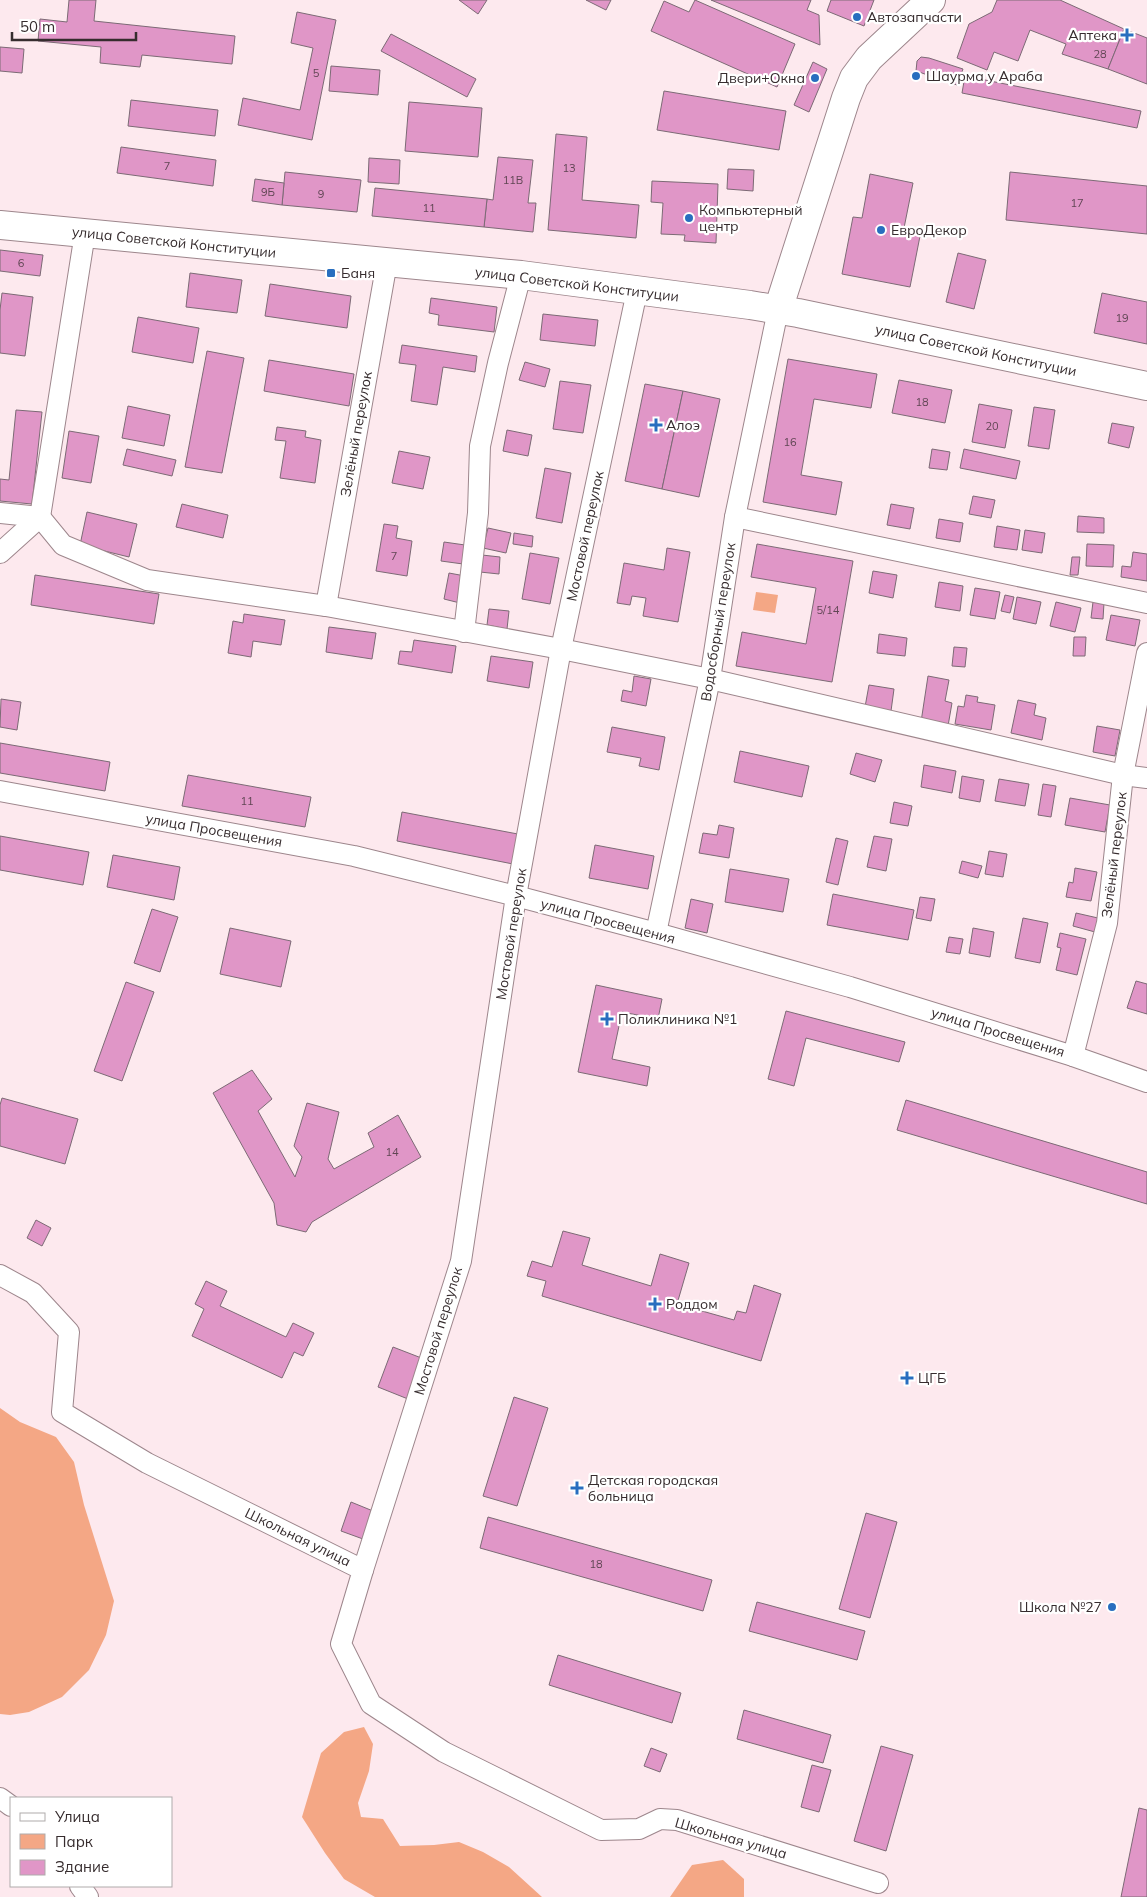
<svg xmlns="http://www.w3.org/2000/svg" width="1147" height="1897" font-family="Mulish,sans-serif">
<rect width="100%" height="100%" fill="#fde9ee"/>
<g fill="#f4a785">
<polygon points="756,592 778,595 775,613 753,610"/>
<polygon points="0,1408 20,1422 56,1437 74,1462 84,1505 114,1601 106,1635 89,1670 62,1697 29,1712 10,1715 0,1714"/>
<polygon points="364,1727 373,1744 369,1771 358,1803 361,1817 383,1819 400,1846 434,1845 459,1842 483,1852 509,1867 542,1897 375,1897 344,1879 325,1853 302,1817 321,1753 344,1732"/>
<polygon points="723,1860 744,1879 744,1897 670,1897 692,1865"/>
</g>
<g fill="#e096c7" stroke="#7c6a75">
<polygon points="69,0 96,0 94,21 235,36 232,64 142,55 140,67 100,63 101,47 38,41 40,19 67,22"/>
<polygon points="459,0 487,0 478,14"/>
<polygon points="586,0 611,0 606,10"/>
<polygon points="695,0 795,44 777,87 651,31 664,1 689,12"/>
<polygon points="711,0 811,0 807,10 819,15 820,45"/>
<polygon points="831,0 874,0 864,26 827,11"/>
<polygon points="997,0 1060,0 1124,29 1108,69 1062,54 1066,44 1030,30 1018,61 994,52 987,70 957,58 969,24 992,12"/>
<polygon points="297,12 336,20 312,140 238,125 243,98 300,110 313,48 291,43"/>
<polygon points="1124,29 1147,38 1147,84 1108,69"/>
<polygon points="391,34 476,79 467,97 381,51"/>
<polygon points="0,47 24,49 22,73 0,71"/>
<polygon points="921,57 929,58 963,69 957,85 916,71 917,61"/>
<polygon points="813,62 827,69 809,112 794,105"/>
<polygon points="331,66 380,70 378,95 329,91"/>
<polygon points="965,76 1141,111 1137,128 962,93"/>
<polygon points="664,91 786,111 779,150 657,130"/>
<polygon points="131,100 218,110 215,136 128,126"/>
<polygon points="409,102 482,108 478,157 405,151"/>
<polygon points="556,134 587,137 582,200 639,205 636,238 548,230"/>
<polygon points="121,147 216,160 213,186 117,173"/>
<polygon points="498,157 533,160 528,203 536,203 533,232 484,227 487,199 493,200"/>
<polygon points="369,158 400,160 399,184 368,182"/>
<polygon points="728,169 754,170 753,191 727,189"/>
<polygon points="285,172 361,180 357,212 282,205"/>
<polygon points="1010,172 1147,186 1147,234 1006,220"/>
<polygon points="870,174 913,183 904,228 921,231 910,287 842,274 853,217 862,218"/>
<polygon points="255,179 284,183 282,205 252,201"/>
<polygon points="652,181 718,184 716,243 684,241 685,235 661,234 663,203 651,202"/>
<polygon points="375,188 487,199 484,227 372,216"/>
<polygon points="0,250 43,255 40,276 0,271"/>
<polygon points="958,253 986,260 974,309 946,302"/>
<polygon points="190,273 242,280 237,313 186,307"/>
<polygon points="270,284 351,296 347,328 265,316"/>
<polygon points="2,293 33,297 25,356 0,353 0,310"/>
<polygon points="1102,293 1147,302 1147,344 1094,333"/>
<polygon points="431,298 497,307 494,332 438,325 439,315 429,313"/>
<polygon points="543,314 598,320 595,346 540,340"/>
<polygon points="138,317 199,328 193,363 132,352"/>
<polygon points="402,345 477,356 475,372 443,367 437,405 411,401 416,365 399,363"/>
<polygon points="207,351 244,358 222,473 185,467"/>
<polygon points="788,359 877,374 871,408 814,399 801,475 842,482 836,515 763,502"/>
<polygon points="269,360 354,374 349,406 264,391"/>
<polygon points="525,362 550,369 545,387 519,380"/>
<polygon points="899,380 952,390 945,423 892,413"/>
<polygon points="560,381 591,385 583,433 553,429"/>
<polygon points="645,384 683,391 662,489 625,481"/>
<polygon points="683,391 720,399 699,497 662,489"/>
<polygon points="979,404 1012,410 1005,448 972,442"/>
<polygon points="128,406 170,415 164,446 122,438"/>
<polygon points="1034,407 1055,410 1049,449 1028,446"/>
<polygon points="16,410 42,412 32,504 0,501 0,479 9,480"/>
<polygon points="1112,423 1134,427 1129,448 1108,443"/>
<polygon points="277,427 306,431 305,437 321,440 315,483 280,478 286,441 275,440"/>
<polygon points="507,430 532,435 528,456 503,451"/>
<polygon points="69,431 99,436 91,483 62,478"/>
<polygon points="127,449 176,460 172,476 123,465"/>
<polygon points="932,449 950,452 947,470 929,468"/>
<polygon points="964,449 1020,461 1016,479 960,468"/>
<polygon points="399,451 430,457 423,489 392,483"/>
<polygon points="545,468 571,473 562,523 536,518"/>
<polygon points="973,496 995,500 991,518 969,514"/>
<polygon points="182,504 228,515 223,538 176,527"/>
<polygon points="891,504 914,508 910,529 887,525"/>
<polygon points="87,512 137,524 129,557 80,545"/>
<polygon points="1078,516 1104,518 1104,533 1077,532"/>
<polygon points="939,519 963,523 960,542 936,538"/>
<polygon points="384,524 398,526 396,538 412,541 407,576 376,571"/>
<polygon points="997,526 1020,530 1017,550 994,547"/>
<polygon points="488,528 511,533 506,553 483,548"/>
<polygon points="1025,530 1045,533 1042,553 1022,550"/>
<polygon points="514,533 533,536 532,547 513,544"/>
<polygon points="444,542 465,545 463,564 441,561"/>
<polygon points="757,544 853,561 832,682 736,666 742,632 806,644 816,588 751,577"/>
<polygon points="1087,544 1114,545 1113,567 1086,566"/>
<polygon points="667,548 690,552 678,622 643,616 646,598 632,596 630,605 617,603 624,563 664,570"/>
<polygon points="1133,552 1147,554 1147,581 1121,577 1122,566 1131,567"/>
<polygon points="530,553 559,558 550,604 522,599"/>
<polygon points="482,555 500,557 499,574 480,572"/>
<polygon points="1072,557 1080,557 1078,575 1070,575"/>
<polygon points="873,571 897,575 893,598 869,593"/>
<polygon points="449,573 465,576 460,603 444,599"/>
<polygon points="35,575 159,594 154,624 31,605"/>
<polygon points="939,582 963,586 960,611 935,607"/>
<polygon points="975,588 1000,592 995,619 970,615"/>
<polygon points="1005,595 1014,597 1010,613 1001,611"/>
<polygon points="1017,597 1041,602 1036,624 1013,619"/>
<polygon points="1056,602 1081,608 1075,632 1050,626"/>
<polygon points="1093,602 1104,603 1103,619 1091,618"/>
<polygon points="489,609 509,611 507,629 487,625"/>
<polygon points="244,614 285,620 281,645 253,641 251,657 228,653 233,621 243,623"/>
<polygon points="1111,615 1140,620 1135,646 1106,640"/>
<polygon points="329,627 376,633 372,659 326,652"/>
<polygon points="879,634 907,638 905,656 877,653"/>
<polygon points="1074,637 1086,637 1085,656 1073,656"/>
<polygon points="414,640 456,646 452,673 398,664 400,651 412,652"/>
<polygon points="954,647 967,648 965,667 952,666"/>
<polygon points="491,656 533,662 529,688 487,681"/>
<polygon points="634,676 651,679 646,706 621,701 623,690 632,692"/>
<polygon points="928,676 949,680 945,701 952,703 948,726 921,722"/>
<polygon points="869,685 894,689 891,711 865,707"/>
<polygon points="966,695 978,697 977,702 995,705 991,730 955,724 958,706 964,707"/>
<polygon points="1,699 21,702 17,730 0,727"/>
<polygon points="1018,700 1036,704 1034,715 1046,718 1042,740 1011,733"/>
<polygon points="1097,726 1120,730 1115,756 1093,752"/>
<polygon points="612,727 665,737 659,770 639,766 641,758 607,752"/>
<polygon points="0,743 110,762 105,791 0,773"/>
<polygon points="740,751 809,766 802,797 734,782"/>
<polygon points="856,753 882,760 875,782 850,774"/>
<polygon points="924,765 956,771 952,793 921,787"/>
<polygon points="188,775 311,797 305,827 182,806"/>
<polygon points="962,776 984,780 980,802 959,798"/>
<polygon points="999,779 1029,784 1025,806 995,801"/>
<polygon points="1043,784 1056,786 1051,817 1038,815"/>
<polygon points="1070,798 1110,805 1105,832 1065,825"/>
<polygon points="894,802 912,806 908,826 890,823"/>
<polygon points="402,812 523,835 518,865 397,841"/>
<polygon points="719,825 734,828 729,858 699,853 703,833 717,835"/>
<polygon points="0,836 89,852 83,885 0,870"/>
<polygon points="874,836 892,839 886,871 867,867"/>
<polygon points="836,838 848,841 838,885 826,882"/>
<polygon points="595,845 654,856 648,889 589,878"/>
<polygon points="989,851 1007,854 1003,877 985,874"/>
<polygon points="113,855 180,867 174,900 107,887"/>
<polygon points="962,861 982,866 978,878 959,873"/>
<polygon points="1075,868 1097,872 1091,901 1066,897 1069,882 1073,883"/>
<polygon points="730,869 789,879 783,912 725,902"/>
<polygon points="833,894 914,910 908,940 827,925"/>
<polygon points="920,897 935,899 931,921 916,918"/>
<polygon points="691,899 713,904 707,933 685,928"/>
<polygon points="152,909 178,917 160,972 134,963"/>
<polygon points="1076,913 1098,918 1095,932 1073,926"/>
<polygon points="1023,918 1048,923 1040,963 1015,958"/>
<polygon points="230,928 291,941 281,987 220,974"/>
<polygon points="973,928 994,932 990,957 969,953"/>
<polygon points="1060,933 1086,939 1077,975 1056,970 1061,948 1057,947"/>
<polygon points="949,937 963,939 960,954 946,952"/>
<polygon points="1136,981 1147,984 1147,1014 1127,1008"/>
<polygon points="126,982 154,992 122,1081 94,1071"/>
<polygon points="596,985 662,999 658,1019 622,1012 612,1059 650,1067 647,1086 578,1072"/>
<polygon points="786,1011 905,1042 899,1062 806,1038 794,1086 768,1079"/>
<polygon points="252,1070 272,1099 258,1111 295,1177 302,1157 294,1146 307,1103 339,1112 328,1159 334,1169 374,1147 368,1133 398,1115 421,1157 312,1222 306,1232 277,1225 274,1203 213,1093"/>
<polygon points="2,1098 78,1119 65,1164 0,1146 0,1105"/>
<polygon points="906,1100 1147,1172 1147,1204 897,1130"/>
<polygon points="36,1220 51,1228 42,1246 27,1238"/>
<polygon points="563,1231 590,1238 582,1265 651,1286 660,1254 689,1263 677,1304 734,1320 737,1311 746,1313 754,1285 781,1294 761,1361 542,1296 546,1281 527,1276 532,1261 552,1267"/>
<polygon points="206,1281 227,1291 220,1306 286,1337 293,1323 314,1333 303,1356 294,1352 282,1378 192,1336 204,1309 195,1304"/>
<polygon points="393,1347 424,1359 408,1399 378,1387"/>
<polygon points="514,1397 548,1408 517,1506 483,1496"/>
<polygon points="351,1502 373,1511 363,1539 341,1531"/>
<polygon points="866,1513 897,1522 870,1618 839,1609"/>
<polygon points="488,1517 712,1580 703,1611 480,1548"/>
<polygon points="757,1602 865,1631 857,1660 749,1631"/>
<polygon points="558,1655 681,1693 672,1723 549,1685"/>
<polygon points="744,1710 831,1735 823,1763 737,1739"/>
<polygon points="881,1746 913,1755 886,1851 854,1841"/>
<polygon points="651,1748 667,1754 660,1772 644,1766"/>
<polygon points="812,1765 831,1770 819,1812 801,1807"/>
<polygon points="1139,1808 1147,1810 1147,1897 1121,1897"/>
</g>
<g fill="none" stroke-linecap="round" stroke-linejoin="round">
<defs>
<g id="street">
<polyline points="0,513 40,517 63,545 147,580 326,606 561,649 710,679 1123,775 1147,778"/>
<polyline points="735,517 1147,603"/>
<polyline points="0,553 40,517 85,233"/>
<polyline points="326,606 387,262"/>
<polyline points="464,632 478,513 480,446 498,363 521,275"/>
<polyline points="0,791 354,856 516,896 656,933 850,987 1073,1056 1147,1082"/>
<polyline points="656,933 710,679 735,517 778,310"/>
<polyline points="1073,1056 1107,923 1123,775 1147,653"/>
<polyline points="0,1275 33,1293 69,1332 62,1412 147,1463 363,1570 341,1644 371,1704 444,1752 601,1830 639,1829 660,1819 677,1820 878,1883"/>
<polyline points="363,1570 461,1261 516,896 561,649 637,291"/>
<polyline points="0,1798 11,1806"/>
<polyline points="80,1886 88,1897"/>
</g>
<g id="secondary">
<polyline points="0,225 521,275 750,305 798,313 1147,386"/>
<polyline points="778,310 846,98 854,78 869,58 931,0"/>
</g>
</defs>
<use href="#street" stroke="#9d868c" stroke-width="22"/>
<use href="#secondary" stroke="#9d868c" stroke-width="30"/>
<use href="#street" stroke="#fff" stroke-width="20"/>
<use href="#secondary" stroke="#fff" stroke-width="28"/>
</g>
<g fill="#286ebf" stroke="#fff" stroke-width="2">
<circle cx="857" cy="17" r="5"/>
<path d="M1124.5 27.5h5v5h5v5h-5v5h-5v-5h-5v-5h5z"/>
<circle cx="916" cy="76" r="5"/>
<circle cx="815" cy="78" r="5"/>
<circle cx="689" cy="218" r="5"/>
<circle cx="881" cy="230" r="5"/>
<rect x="326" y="268" width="10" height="10" rx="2.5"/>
<path d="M653.5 417.5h5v5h5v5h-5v5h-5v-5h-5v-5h5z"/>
<path d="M604.5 1011.5h5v5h5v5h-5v5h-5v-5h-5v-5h5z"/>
<path d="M652.5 1296.5h5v5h5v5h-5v5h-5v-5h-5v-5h5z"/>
<path d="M904.5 1370.5h5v5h5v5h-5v5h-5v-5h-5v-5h5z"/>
<path d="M574.5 1480.5h5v5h5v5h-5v5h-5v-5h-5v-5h5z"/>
<circle cx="1112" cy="1607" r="5"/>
</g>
<g text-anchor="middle" stroke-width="4.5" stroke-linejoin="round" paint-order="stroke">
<g font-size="11" fill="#604654">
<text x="1100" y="58">28</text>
<text x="316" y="77">5</text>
<text x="167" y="170">7</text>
<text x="569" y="172">13</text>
<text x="513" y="184">11В</text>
<text x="268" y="196">9Б</text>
<text x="321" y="198">9</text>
<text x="1077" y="207">17</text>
<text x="429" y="212">11</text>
<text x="21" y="267">6</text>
<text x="1122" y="322">19</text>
<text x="922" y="406">18</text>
<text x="992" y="430">20</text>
<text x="790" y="446">16</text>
<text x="394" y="560">7</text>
<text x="828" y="614">5/14</text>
<text x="247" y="805">11</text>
<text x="392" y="1156">14</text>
<text x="596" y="1568">18</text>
</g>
<g font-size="14" fill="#362c2e" stroke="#fff" text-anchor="start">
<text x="867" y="22">Автозапчасти</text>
<text x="1117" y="40" text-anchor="end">Аптека</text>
<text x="926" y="81">Шаурма у Араба</text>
<text x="805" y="83" text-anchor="end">Двери+Окна</text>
<text x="699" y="215">Компьютерный<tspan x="699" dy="16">центр</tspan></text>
<text x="891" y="235">ЕвроДекор</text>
<text x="341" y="278">Баня</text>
<text x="666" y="430">Алоэ</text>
<text x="618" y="1024">Поликлиника №1</text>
<text x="666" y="1309">Роддом</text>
<text x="918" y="1383">ЦГБ</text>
<text x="588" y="1485">Детская городская<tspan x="588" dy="16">больница</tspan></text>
<text x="1102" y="1612" text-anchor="end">Школа №27</text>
</g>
<g font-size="14" fill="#362c2e" stroke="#fff">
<text transform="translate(174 242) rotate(6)" y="5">улица Советской Конституции</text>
<text transform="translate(577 284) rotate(7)" y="5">улица Советской Конституции</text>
<text transform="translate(976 350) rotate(12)" y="5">улица Советской Конституции</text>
<text transform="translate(356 434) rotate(-80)" y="5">Зелёный переулок</text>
<text transform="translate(585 536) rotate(-78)" y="5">Мостовой переулок</text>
<text transform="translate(718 622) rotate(-81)" y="5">Водосборный переулок</text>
<text transform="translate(214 830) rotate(10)" y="5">улица Просвещения</text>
<text transform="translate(1114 855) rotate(-83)" y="5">Зелёный переулок</text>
<text transform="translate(608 921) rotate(15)" y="5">улица Просвещения</text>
<text transform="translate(511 934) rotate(-81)" y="5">Мостовой переулок</text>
<text transform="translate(998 1032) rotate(17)" y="5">улица Просвещения</text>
<text transform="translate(438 1331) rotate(-73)" y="5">Мостовой переулок</text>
<text transform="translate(298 1537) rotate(26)" y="5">Школьная улица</text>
<text transform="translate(731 1838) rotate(16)" y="5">Школьная улица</text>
</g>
</g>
<rect x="10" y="1797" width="162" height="90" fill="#ffffff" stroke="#afabab"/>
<rect x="20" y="1813" width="25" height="8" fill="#ffffff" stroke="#afabab"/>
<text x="55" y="1822" font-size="15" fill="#362c2e">Улица</text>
<rect x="20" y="1834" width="25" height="15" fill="#f4a785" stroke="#afabab"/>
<text x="55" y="1847" font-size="15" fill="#362c2e">Парк</text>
<rect x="20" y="1860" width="25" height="15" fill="#e096c7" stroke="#afabab"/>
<text x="55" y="1872" font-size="15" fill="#362c2e">Здание</text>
<path d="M12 32v8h124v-8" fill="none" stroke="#362c2e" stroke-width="2.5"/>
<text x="20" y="32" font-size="15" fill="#362c2e" stroke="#ffffff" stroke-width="4" paint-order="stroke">50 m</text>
</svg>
